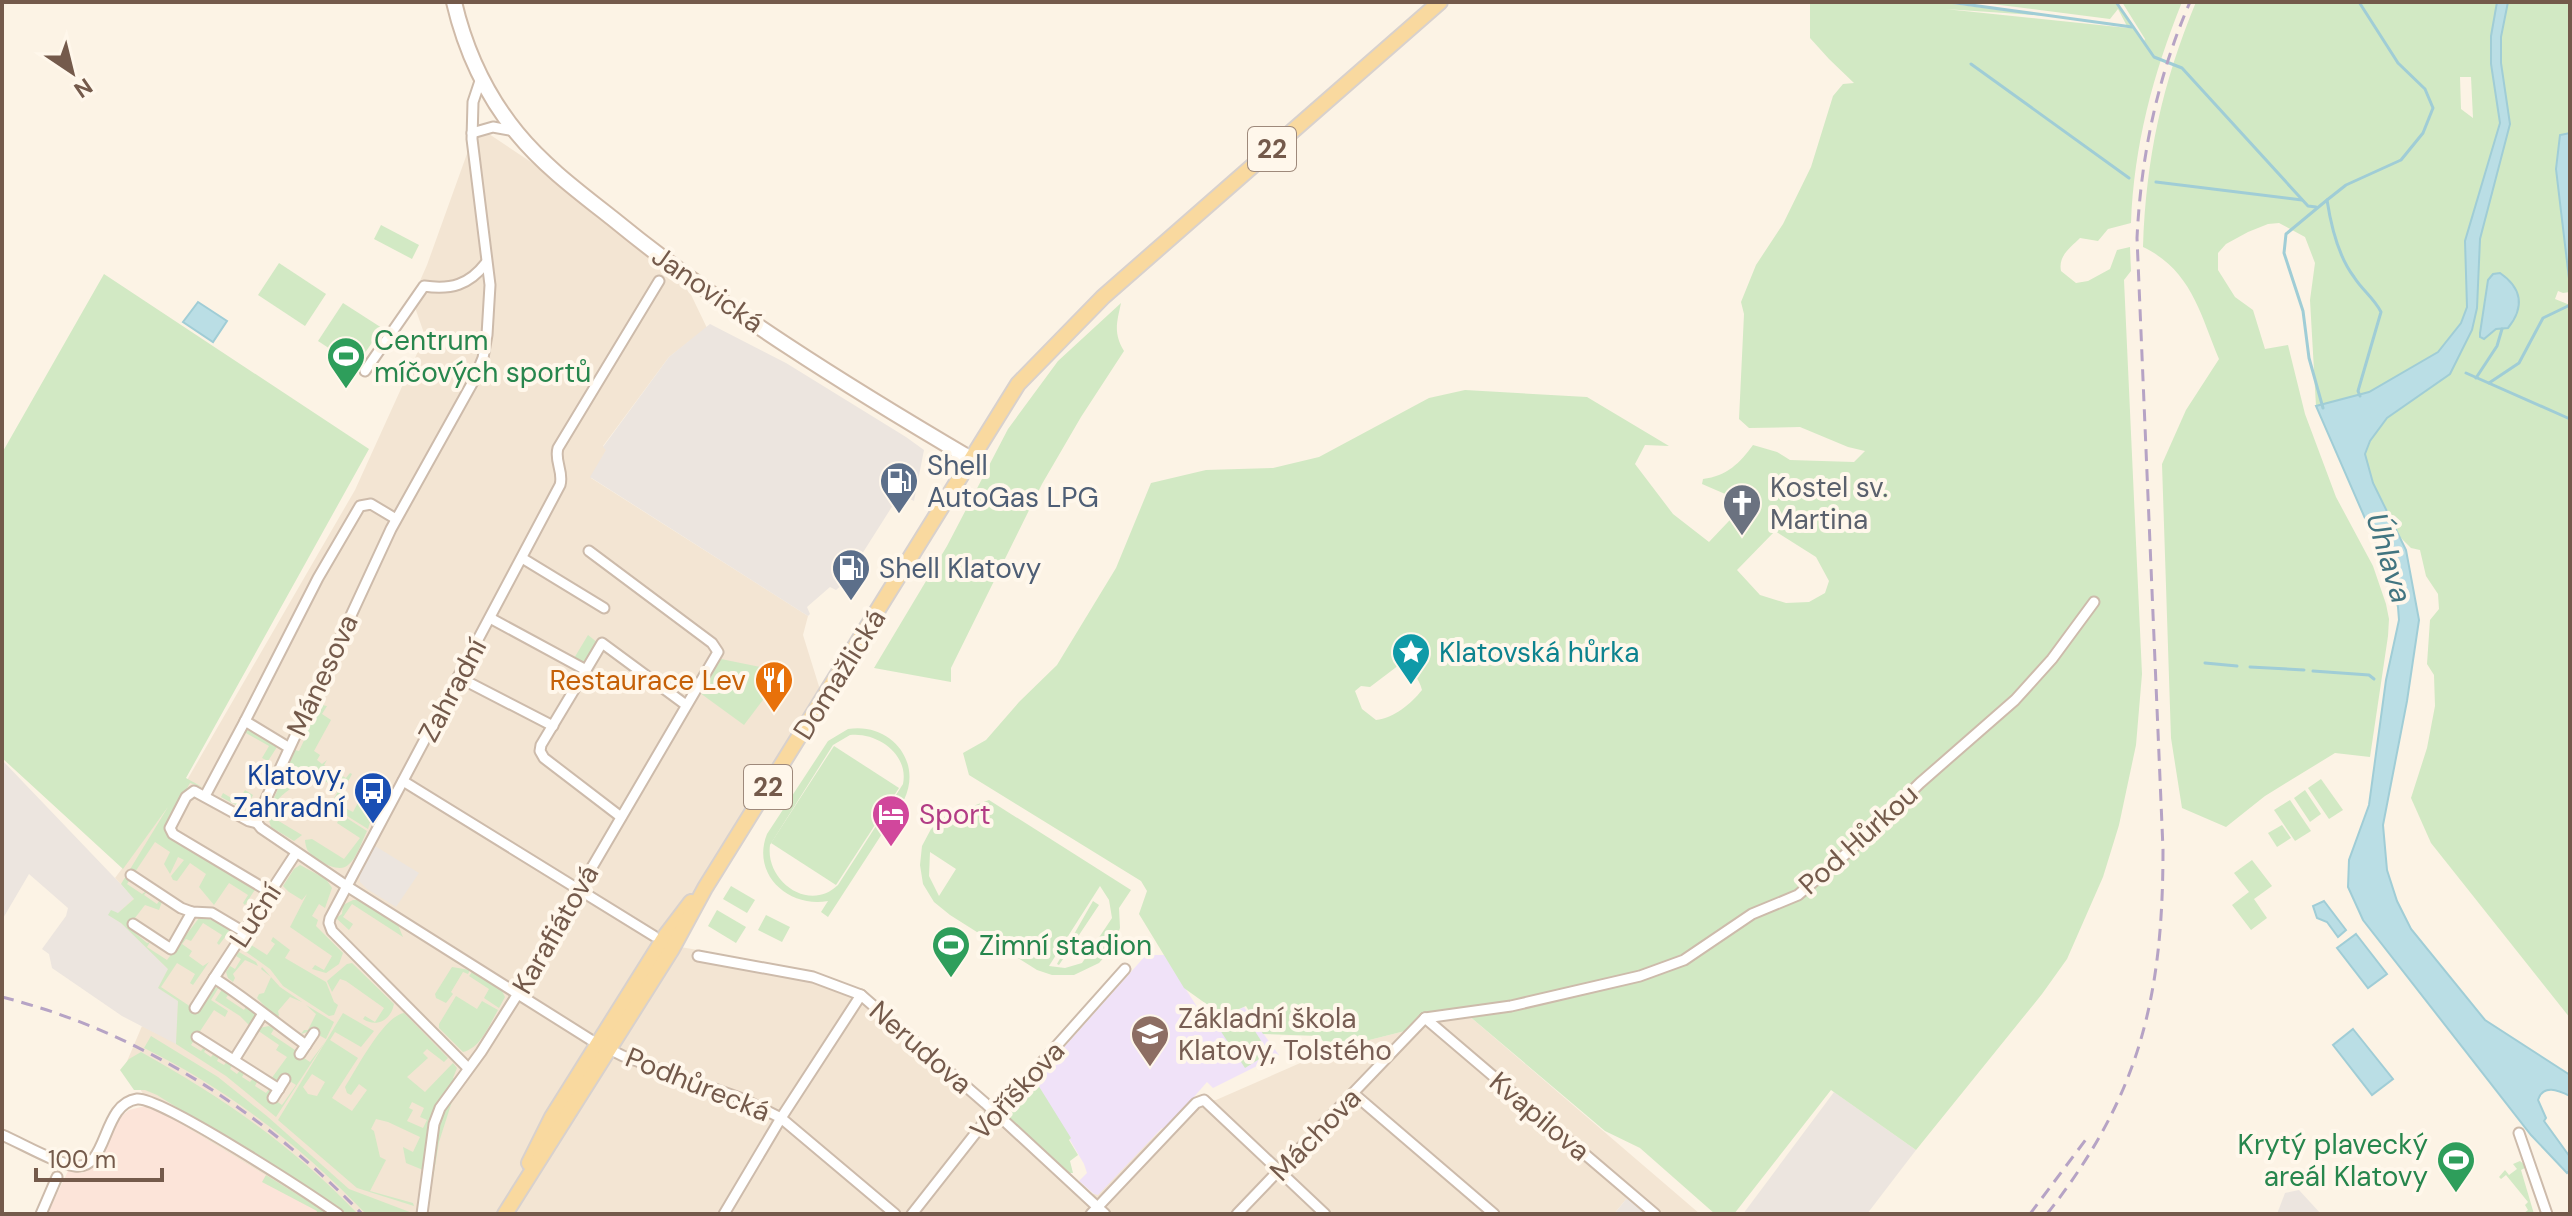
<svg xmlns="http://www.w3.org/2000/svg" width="2572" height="1216" font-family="'DM Sans',sans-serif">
<rect width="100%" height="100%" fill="#fcf3e5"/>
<polygon fill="#f3e5d3" points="477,126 570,188 682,276 707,328 669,357 603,446 607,449 591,478 808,616 803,635 822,696 664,944 797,968 856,993 1062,1171 1093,1194 1193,1100 1216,1100 1330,1050 1468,1015 1700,1214 1646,1214 1627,1198 1614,1214 328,1214 151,1106 125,1066 142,1026 176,1043 158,988 108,915 111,910 134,898 115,878 183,787 355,490 425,336 412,299 427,265"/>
<polygon fill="#fce4d9" points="145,1106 159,1110 328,1214 47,1214 69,1169 82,1173 95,1166 116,1121 129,1110"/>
<g fill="#ece5df">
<polygon points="710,324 786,363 906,437 924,450 914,501 900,494 843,584 836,590 830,587 807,607 810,614 808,616 590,477 606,450 603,447 669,357"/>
<polygon points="2,760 134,898 118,913 109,915 121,923 168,969 158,988 178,1001 176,1044 122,1016 52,968 49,954 42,949 66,916 68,908 29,874 2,920"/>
<polygon points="375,846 419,873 396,907 367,889 360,882 360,874"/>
<polygon points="1834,1092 1916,1150 1867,1214 1743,1214"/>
<polygon points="2299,1190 2321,1214 2277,1214 2285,1193"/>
<polygon points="1627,1198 1646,1214 1614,1214"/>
</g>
<polygon fill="#f0e2f8" points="1146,955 1164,955 1208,1024 1244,1007 1279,1055 1213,1088 1207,1082 1165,1130 1162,1128 1098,1195 1094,1194 1079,1181 1087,1173 1084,1164 1035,1080"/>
<g fill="#d2e9c4" fill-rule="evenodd">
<path d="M 1810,2 L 1937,2 L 2047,16 L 1945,9 L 2128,28 L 2118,9 L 2110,19 L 1976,2 L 2115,2 L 2143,43 L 2145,39 L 2122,2 L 2182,2 C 2153,74 2134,145 2131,223 L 2108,229 L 2098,241 L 2080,238 C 2070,248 2058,256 2061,271 L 2076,283 L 2088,281 L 2110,269 L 2117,250 L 2130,247 L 2131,271 L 2124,280 L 2142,674 L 2136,745 L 2119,825 L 2103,877 L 2067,959 L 2042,994 L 1916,1150 L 1831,1090 L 1734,1214 L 1715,1214 L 1640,1148 L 1605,1131 L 1468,1015 L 1330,1050 L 1319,1036 L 1263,1034 L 1246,1006 L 1223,1016 L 1184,988 L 1139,914 L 1147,891 L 1141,881 L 969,775 L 963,753 L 986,740 L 1019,702 L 1057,665 L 1116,568 L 1151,483 L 1206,470 L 1273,468 L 1319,457 L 1429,398 L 1465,390 L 1587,397 L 1669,446 L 1645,445 L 1635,464 L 1673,514 L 1709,542 L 1746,503 L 1702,484 L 1703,479 C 1727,476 1740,463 1753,445 L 1777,452 L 1790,460 L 1854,462 L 1865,451 L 1848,447 L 1800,427 L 1749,428 L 1739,419 L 1744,314 L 1741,302 L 1756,265 L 1783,224 L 1811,167 L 1833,96 L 1843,84 L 1854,83 L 1829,59 L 1810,38 ZM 1775,531 L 1816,557 L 1829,581 L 1825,593 L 1809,602 L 1786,603 L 1760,595 L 1737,570 ZM 1399,665 C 1411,668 1419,678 1422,690 C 1411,704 1394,718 1376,720 L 1362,709 L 1355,691 L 1361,686 L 1370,687 Z"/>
<path d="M 2196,2 L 2497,2 L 2491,36 L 2491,64 L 2500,123 L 2465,241 L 2467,307 L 2461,323 L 2438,352 L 2369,392 L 2316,406 L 2310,300 L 2315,263 L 2305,237 L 2279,223 L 2268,224 L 2248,232 L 2226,244 L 2218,253 L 2218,270 L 2235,297 L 2253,310 L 2265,349 L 2288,345 L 2305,414 L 2336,497 L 2373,566 L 2386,604 L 2389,619 L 2388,636 L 2370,757 L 2335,753 L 2265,796 L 2226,827 L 2182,808 L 2171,738 L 2162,464 L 2186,410 L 2219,359 C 2200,313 2191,270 2143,247 C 2146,158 2162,84 2196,2 ZM 2460,77 L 2471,77 L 2473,118 L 2461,109 Z"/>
<path d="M 2508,2 L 2570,2 L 2570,133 L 2568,133 L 2556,169 L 2570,292 L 2563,293 L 2558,291 L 2555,299 L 2570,305 L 2570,1018 L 2431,843 L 2411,798 L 2427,748 L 2435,706 L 2434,675 L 2427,664 L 2430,620 L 2439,609 L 2438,594 L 2426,576 L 2420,550 L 2411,548 L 2400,537 L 2373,483 L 2365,454 L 2370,441 L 2387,418 L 2450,374 L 2477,308 L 2480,239 L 2510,124 L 2501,63 L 2501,37 ZM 2488,280 L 2502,329 L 2496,329 L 2487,337 L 2480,333 Z"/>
<polygon points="381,225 419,245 412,259 374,239"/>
<polygon points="279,263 326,294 305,326 258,295"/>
<polygon points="104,274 369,449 186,778 202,787 190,783 167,823 167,827 256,888 245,905 243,903 248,895 229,883 214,905 199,887 206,874 190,863 177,881 173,880 171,876 184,860 178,857 170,874 164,864 170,852 155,842 127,884 142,894 148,890 144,895 157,904 161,898 163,899 159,910 145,905 128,927 147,943 150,942 147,947 167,960 199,918 209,919 231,929 219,945 217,943 222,935 203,923 191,941 186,939 182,944 192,951 189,956 203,966 209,962 193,985 190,983 195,974 177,963 161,987 197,1011 211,990 219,987 211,1000 228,1011 225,1017 214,1010 191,1045 201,1051 205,1046 207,1047 204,1052 211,1057 215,1052 220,1055 217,1061 224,1065 228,1060 233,1064 230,1069 237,1074 241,1069 245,1072 242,1077 250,1082 254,1077 258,1080 255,1086 266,1093 270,1088 272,1089 269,1096 282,1105 296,1085 282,1076 277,1082 271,1079 287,1057 276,1050 279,1045 257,1030 259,1028 269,1026 274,1029 271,1034 295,1050 299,1045 301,1047 298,1054 310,1062 325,1042 276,1117 226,1076 176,1044 178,1001 158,988 168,969 121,923 108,915 111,910 118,913 134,899 121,884 168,807 123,869 2,758 2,453"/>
<polygon points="343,303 382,328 356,366 318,341"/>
<path d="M 1121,303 C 1117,322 1113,333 1124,351 L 1081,417 L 1042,484 L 951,668 L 951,682 L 874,668 L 947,546 L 1008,429 L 1058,361 Z"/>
<polygon points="588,635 598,643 583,664 573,660"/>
<polygon points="721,659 784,672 744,725 700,693"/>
<path d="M 316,704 L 327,706 L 322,714 L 331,720 L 314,751 L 320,755 L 317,760 L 322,764 L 327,760 L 324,765 L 346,778 L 350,773 L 352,774 L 334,808 L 330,805 L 339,790 L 303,767 L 292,782 L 287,780 L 285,786 L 290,789 C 282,795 277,799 273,809 L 275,811 L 272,817 L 302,835 L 294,841 L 271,827 L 267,814 L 295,750 L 299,751 L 308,732 L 302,729 L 306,728 L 309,714 Z"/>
<polygon points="249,729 274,742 273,745 277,747 268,761 262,758 269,746 246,733 245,730"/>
<path d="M 848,729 C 890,722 923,761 904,800 L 828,917 L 821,912 L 828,901 C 788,908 751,874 767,834 L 828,741 ZM 850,735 C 877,732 909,754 903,784 L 838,885 C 809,913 765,881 770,845 L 833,745 Z"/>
<polygon points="834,746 899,788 836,885 771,843"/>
<polygon points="2321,779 2343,810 2329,819 2308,788"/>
<polygon points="367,783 386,797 374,820 371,819 368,829 336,809 339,805 353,812 362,795 359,793"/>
<polygon points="245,790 253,795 245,810 221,797 223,793 238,802"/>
<polygon points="2305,790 2321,814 2310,822 2294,798"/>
<path d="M 989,800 L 1131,890 L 1119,908 L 1120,928 L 1113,947 L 1099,963 L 1074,975 L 1052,975 L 1037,970 L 950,915 L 934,902 L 923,884 L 920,865 L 922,846 L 931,829 L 944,817 ZM 930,852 L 956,869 L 939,896 L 929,876 ZM 1100,886 L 1109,900 L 1112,918 L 1082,963 L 1065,968 L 1049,966 Z"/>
<polygon points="2290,800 2311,831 2295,841 2274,810"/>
<path d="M 331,808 L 367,831 C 362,841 357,858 348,865 C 339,874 315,860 308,851 C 306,848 305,842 305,840 L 312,839 L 344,859 L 360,838 L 337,823 L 340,817 Z"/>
<polygon points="2282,825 2291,838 2277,847 2268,833"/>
<polygon points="2252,860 2272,886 2254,899 2267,918 2251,930 2232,905 2249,892 2234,873"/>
<polygon points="300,865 326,879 332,888 325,908 319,904 312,916 318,920 316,926 343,953 339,964 326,973 312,969 315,965 324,970 332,956 290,927 307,894 302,900 289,892 283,886 294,869"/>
<polygon points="731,886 755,900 747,913 723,899"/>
<polygon points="353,900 359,900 398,925 403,937 352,904 343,917 353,924 349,930 336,918 342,914 343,905"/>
<polygon points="1093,901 1099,905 1059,965 1057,964"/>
<polygon points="717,910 746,927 736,943 708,926"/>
<polygon points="766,915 790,927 782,942 758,930"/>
<polygon points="250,935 251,937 248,943 267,955 275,944 271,941 273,937 290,950 285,958 326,982 334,1002 338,1005 334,1015 329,1016 283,986 270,969 242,949"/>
<polygon points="239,952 256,962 258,966 245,960 233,974 235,978 233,982 228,978 226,972 230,966 235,969 241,959 236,956"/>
<path d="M 352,963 L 394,1004 C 391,1020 377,1028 363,1019 L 365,1016 L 375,1022 L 384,1008 L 346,981 L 340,979 L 332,992 L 327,981 L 347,964 Z"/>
<polygon points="262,967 280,987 302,1002 290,997 278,1011 279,1015 277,1019 257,998 259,994 264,993 271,977 261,969"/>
<polygon points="452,967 470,970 468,974 463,972 451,992 453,994 446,1003 436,998 435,994"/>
<polygon points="472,972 502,991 505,997 499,1008 484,998 489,989 469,976"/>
<polygon points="223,988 230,992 226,998 244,1010 248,1004 256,1012 256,1016 250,1026 240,1016 215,1000"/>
<path d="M 456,996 L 477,1009 L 482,1001 L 498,1010 C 489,1025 481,1048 463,1052 L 439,1028 L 439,1024 Z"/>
<polygon points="306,1005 334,1022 326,1039 311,1031 301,1034 304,1030 308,1030 316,1014"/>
<polygon points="1242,1011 1269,1053 1245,1068 1218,1027"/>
<path d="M 343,1013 L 374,1031 L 361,1047 L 335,1032 L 330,1040 L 358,1058 L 332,1098 L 352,1111 L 367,1090 L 359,1084 L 351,1095 L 347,1093 L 345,1087 C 357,1068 384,1016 404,1013 L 448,1058 L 444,1062 L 427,1049 L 423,1053 L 428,1058 L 407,1077 L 425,1092 L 453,1063 L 457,1068 L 453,1078 L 455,1079 L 432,1119 L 423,1170 L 406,1163 L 403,1147 L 413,1152 L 420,1137 L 388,1122 L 376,1119 L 371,1129 L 374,1131 L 380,1157 L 386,1160 L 370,1191 L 413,1203 L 414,1206 L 357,1188 L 278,1120 ZM 312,1074 L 325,1082 L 317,1096 L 308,1094 L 303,1087 ZM 412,1102 L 424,1108 L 420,1117 L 427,1120 L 423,1128 L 407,1121 L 413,1110 L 409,1108 Z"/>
<path d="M 151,1036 L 218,1077 L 268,1117 L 349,1189 L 415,1214 L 366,1214 C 302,1147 228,1089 144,1048 Z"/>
<path d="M 141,1052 C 224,1098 292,1146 358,1214 L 347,1214 L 157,1095 L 145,1090 L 134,1090 L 120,1070 L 129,1059 Z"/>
<polygon points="1035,1080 1071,1138 1069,1140 1078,1155 1070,1161 1073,1173 1066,1173 1006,1116 1005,1110"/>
<polygon points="454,1095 439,1142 428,1208 425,1208 437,1126"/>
<polygon points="2520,1161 2527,1167 2521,1170 2534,1214 2523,1214 2528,1210 2525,1205 2528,1202 2506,1175 2501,1179 2499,1177 2505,1170 2509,1175 2517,1169 2513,1164"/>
<polygon points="266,1175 324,1211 326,1214 316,1214 317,1211 262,1182"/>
</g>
<g fill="#badee5" stroke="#a0cdd6" stroke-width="2">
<path d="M 2497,2 L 2508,2 L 2501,37 L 2501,63 L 2510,124 L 2480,239 L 2477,308 L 2472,330 L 2450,374 L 2387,418 L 2370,441 L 2365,454 L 2373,483 L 2406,550 L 2419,620 L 2407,701 L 2383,825 L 2387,870 L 2397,901 L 2411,929 L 2485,1020 L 2570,1075 L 2570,1096 C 2558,1090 2543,1084 2538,1100 L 2546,1118 L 2544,1121 L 2570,1157 L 2570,1170 L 2567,1173 L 2531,1135 L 2363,920 L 2348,887 L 2349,860 L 2369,805 L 2386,680 L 2399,620 L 2398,607 L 2388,571 L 2316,406 L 2369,392 L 2438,352 L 2461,323 L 2467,307 L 2465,241 L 2500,123 L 2491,64 L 2491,36 Z"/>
<polygon points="2570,133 2570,287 2556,169 2560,135"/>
<path d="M 2500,273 C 2522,288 2525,307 2508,328 L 2496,329 L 2484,339 L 2480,337 L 2480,333 L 2488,280 L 2493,274 Z"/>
<polygon points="198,302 227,321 213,342 183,322"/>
<polygon points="2324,901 2346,930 2338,937 2327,922 2317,918 2313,906"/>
<polygon points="2356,934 2387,974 2368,988 2337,948"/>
<polygon points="2353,1029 2393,1079 2372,1095 2333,1045"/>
</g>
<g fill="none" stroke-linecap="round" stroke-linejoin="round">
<g stroke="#a0cdd6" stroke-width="3">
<polyline points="1949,2 2132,27"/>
<polyline points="2116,2 2154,57 2182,68 2308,206 2316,207"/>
<path d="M 2359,2 L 2398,63 L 2425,89 L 2433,108 L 2423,133 L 2401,160 L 2346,185 L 2327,200 C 2331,226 2338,256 2354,277 C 2362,290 2374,298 2381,312 L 2358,391 L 2360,396"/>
<polyline points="1971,64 2129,178"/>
<polyline points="2156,182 2302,200"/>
<polyline points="2466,373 2570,419"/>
<polyline points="2476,378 2497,346 2502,329"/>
<polyline points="2489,383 2519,363 2543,318 2570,305"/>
<polyline points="2323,408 2309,358 2303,311 2284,253 2286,234 2327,200"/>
<polyline points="2205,663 2237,666"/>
<polyline points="2250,667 2304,670"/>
<polyline points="2313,671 2369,675 2374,679"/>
</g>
<defs>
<g id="minor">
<polyline points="481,78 473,102 472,139 490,285 487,335 483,358 474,380 391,529 259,814 257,823 261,828 345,885 591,1040 623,1056 743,1099 781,1118 895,1214"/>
<polyline points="472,133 493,127 514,131"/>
<path d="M 365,371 L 424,286 C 451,290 469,285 486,263"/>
<polyline points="522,558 604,608"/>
<polyline points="490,618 586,670 602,643 686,705"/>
<polyline points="586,670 541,745 540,751 544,758 621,817"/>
<polyline points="458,677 553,726"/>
<polyline points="245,721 318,578 360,506 371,504 396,519"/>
<polyline points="403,781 654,936"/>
<polyline points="205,796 245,721 288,747"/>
<polyline points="257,823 249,821 194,791 186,797 170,828 173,834 270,892"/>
<path d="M 296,853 L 214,978 C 247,999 274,1022 306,1045"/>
<polyline points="131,875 181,908 192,912 212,913 244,932"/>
<polyline points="133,924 171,949 192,912"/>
<polyline points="698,956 813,977 861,995 985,1103 1105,1214"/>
<polyline points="195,1008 214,978"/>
<polyline points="1425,1018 1511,1006 1640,976 1684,960 1752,914 1798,895 1862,840 1920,783 2015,700 2052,659 2094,602"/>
<polyline points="1425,1018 1655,1214"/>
<polyline points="197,1037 279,1089"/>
<polyline points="300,1054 314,1033"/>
<polyline points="234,1060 262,1015"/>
<path d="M 468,1068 L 332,931 L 329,923 L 330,918 L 560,485 C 564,472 554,461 558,448 L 659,281"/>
<polyline points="1354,1094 1494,1214"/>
<polyline points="273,1098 285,1079"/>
<polyline points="2519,1133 2547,1214"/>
<path d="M 2,1135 C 21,1143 57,1164 75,1166 C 109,1170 101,1104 137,1099 C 160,1096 311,1195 338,1214"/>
<polyline points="41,1214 57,1177"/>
<polyline points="422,1214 434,1124 440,1108 481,1052 519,992 718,652 712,643 589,551"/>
<polyline points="724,1214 781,1118 861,995"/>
<polyline points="912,1214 993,1111 1027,1079 1125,969"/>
<polyline points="1091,1214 1196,1103 1204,1100 1325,1214"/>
<polyline points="1237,1214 1425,1018"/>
</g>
<path id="secondary" d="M 454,2 C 465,49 486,95 517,133 C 544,166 579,192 612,218 C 723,309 847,386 971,459"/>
<g id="primary">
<polyline points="529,1163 552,1117 666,935 691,902"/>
<polyline points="505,1214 672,949 705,888 1018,384 1103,297 1440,2"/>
</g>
</defs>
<use href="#minor" stroke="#cdbbab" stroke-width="13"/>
<use href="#secondary" stroke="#d0bba9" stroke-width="18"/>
<use href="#primary" stroke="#d8d1cd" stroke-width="18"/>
<use href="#minor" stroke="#fff" stroke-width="9"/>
<use href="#secondary" stroke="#fff" stroke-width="14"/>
<use href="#primary" stroke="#f9d99f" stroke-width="14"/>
<g stroke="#b6a3c5" stroke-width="3" stroke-dasharray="12 8" stroke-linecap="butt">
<path d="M 2,997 C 141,1032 263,1112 362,1214"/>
<polyline points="2030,1214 2090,1134"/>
<path d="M 2047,1214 C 2140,1096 2163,997 2163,849 L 2137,238 C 2141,156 2157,78 2190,2"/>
</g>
</g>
<defs>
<symbol id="stadium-pin" viewBox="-11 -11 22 30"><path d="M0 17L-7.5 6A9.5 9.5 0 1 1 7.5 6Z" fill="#2e9e5b" stroke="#fff7eb"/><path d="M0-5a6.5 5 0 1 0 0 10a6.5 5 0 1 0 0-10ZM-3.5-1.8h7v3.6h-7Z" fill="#fff"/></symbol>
<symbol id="fuel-pin" viewBox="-11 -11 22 30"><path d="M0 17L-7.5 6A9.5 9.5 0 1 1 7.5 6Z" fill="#5c6f8a" stroke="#fff7eb"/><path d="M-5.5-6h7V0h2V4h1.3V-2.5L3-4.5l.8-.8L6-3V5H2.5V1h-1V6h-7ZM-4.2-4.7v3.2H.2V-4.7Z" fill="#fff"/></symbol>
<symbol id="church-pin" viewBox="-11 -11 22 30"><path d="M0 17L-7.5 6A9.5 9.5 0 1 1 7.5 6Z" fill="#6b7280" stroke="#fff7eb"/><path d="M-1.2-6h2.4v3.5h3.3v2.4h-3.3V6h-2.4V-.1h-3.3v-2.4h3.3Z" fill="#fff"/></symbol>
<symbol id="sight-pin" viewBox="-11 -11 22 30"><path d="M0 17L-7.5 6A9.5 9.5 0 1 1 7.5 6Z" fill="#0f9aa8" stroke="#fff7eb"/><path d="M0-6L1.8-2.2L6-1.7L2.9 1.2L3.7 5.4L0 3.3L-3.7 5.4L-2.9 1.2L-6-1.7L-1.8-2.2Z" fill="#fff"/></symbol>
<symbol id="restaurant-pin" viewBox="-11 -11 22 30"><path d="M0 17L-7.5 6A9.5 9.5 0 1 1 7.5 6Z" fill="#e8710a" stroke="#fff7eb"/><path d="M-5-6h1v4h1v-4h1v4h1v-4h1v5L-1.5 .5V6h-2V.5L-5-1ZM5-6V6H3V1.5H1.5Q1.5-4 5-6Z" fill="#fff"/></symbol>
<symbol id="bus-pin" viewBox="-11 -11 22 30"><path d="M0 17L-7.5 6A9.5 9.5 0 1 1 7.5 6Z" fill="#1a4fb4" stroke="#fff7eb"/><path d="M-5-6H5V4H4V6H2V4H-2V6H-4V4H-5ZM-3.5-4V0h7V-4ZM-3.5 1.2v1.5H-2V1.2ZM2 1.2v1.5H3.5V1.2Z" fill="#fff"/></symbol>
<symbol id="hotel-pin" viewBox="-11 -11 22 30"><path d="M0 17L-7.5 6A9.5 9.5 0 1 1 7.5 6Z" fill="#d1479c" stroke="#fff7eb"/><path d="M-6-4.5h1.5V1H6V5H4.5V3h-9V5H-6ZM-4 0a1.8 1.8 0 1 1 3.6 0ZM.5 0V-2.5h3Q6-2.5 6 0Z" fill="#fff"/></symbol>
<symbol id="school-pin" viewBox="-11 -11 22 30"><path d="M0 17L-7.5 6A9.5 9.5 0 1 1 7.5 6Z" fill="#8d6e63" stroke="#fff7eb"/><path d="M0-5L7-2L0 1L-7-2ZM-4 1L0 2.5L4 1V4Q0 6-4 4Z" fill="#fff"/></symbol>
</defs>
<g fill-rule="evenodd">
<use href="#stadium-pin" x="324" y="334" width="44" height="60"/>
<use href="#fuel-pin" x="877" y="459" width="44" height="60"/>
<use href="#church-pin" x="1720" y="481" width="44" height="60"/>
<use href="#fuel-pin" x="829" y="546" width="44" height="60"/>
<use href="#sight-pin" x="1389" y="630" width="44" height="60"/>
<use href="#restaurant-pin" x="752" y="658" width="44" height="60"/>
<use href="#bus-pin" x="351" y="769" width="44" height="60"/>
<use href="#hotel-pin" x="869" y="792" width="44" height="60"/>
<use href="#stadium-pin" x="929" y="923" width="44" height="60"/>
<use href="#school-pin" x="1128" y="1012" width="44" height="60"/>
<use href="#stadium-pin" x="2434" y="1138" width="44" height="60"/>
</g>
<g text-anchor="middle" stroke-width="8" stroke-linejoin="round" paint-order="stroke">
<g fill="#fff7eb" stroke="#9e897b" stroke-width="2">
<rect x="1248" y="127" width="48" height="44" rx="6"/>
<rect x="744" y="765" width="48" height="44" rx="6"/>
</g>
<g font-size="26" font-weight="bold" fill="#745a4b">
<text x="1272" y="158">22</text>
<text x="768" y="796">22</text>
</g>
<g font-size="28" fill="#745a4b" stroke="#fff7eb">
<text transform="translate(708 289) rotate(35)" y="10">Janovická</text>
<text transform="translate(839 674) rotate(-58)" y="10">Domažlická</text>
<text transform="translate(322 675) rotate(-65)" y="10">Mánesova</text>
<text transform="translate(452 690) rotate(-62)" y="10">Zahradní</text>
<text transform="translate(1858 839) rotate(-42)" y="10">Pod Hůrkou</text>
<text transform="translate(255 915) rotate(-57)" y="10">Luční</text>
<text transform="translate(555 929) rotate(-60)" y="10">Karafiátová</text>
<text transform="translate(921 1047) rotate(41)" y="10">Nerudova</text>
<text transform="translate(698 1084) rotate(22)" y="10">Podhůrecká</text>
<text transform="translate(1017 1090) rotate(-47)" y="10">Voříškova</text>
<text transform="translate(1540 1116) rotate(40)" y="10">Kvapilova</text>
<text transform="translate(1315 1134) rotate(-46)" y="10">Máchova</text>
</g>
<g font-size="28" fill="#27864d" stroke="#fff7eb" text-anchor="start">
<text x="374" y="350">Centrum<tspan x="374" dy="32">míčových sportů</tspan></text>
<text x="979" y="955">Zimní stadion</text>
<text x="2428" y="1154" text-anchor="end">Krytý plavecký<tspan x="2428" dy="32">areál Klatovy</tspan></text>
</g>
<g font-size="28" fill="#4e5e75" stroke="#fff7eb" text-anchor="start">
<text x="927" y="475">Shell<tspan x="927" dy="32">AutoGas LPG</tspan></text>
<text x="879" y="578">Shell Klatovy</text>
</g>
<g font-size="28" fill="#5b616d" stroke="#fff7eb" text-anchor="start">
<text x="1770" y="497">Kostel sv.<tspan x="1770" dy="32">Martina</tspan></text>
</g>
<g font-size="28" fill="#0d838f" stroke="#fff7eb" text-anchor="start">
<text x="1439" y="662">Klatovská hůrka</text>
</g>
<g font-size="28" fill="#c56008" stroke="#fff7eb" text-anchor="end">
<text x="746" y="690">Restaurace Lev</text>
</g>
<g font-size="28" fill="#164399" stroke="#fff7eb" text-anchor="end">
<text x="345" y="785">Klatovy,<tspan x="345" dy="32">Zahradní</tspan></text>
</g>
<g font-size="28" fill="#b23c85" stroke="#fff7eb" text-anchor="start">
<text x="919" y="824">Sport</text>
</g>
<g font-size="28" fill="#785e54" stroke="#fff7eb" text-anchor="start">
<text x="1178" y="1028">Základní škola<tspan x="1178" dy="32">Klatovy, Tolstého</tspan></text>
</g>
<g font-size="30" font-style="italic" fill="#427580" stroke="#fff7eb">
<text transform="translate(2389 558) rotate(73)" y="10">Úhlava</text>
</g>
</g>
<rect width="2572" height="1216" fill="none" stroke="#745a4b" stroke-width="8"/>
<g transform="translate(72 72) rotate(145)" stroke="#fff7eb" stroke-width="6" paint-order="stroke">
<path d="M0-6L14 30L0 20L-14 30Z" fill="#745a4b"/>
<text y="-12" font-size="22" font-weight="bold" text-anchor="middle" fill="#745a4b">N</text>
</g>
<path d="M36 1168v12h126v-12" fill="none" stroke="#745a4b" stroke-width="4"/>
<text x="48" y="1168" font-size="24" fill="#745a4b" stroke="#fff7eb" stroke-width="6" paint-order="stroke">100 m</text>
</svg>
